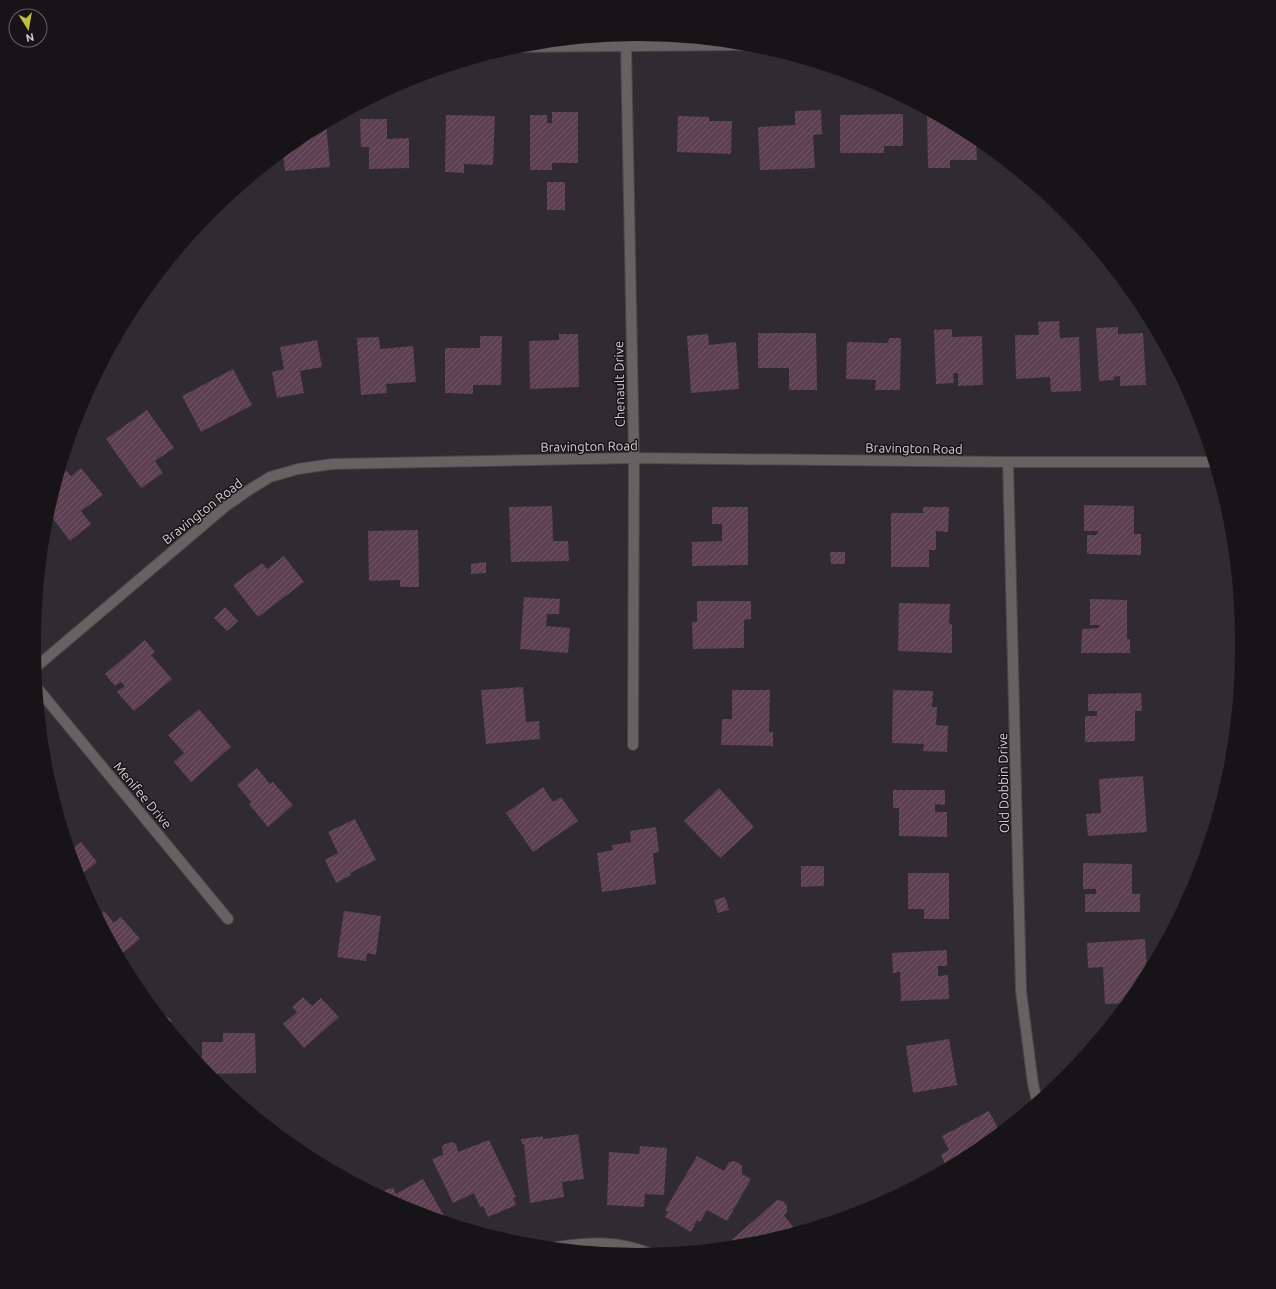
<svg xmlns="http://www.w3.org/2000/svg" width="1276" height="1289" font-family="Ubuntu,sans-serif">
<defs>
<pattern id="building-hatch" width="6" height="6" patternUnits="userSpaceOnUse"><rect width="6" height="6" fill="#5c3f51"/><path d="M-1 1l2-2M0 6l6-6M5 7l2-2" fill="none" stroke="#735a69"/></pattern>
</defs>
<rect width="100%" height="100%" fill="#302a31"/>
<g fill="url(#building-hatch)">
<polygon points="821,110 822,134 813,135 815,168 760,170 758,127 795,125 795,111"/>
<polygon points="552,112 578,112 578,163 552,163 552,170 530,170 530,115 547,115 547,123 552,123"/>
<polygon points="927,113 930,113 976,138 977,160 950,160 950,168 928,168"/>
<polygon points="903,114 903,146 884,146 884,153 840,153 840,115"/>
<polygon points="446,115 495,116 493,165 464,164 464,173 445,172"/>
<polygon points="678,116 709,117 709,121 732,121 731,154 677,152"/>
<polygon points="360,119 387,119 387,139 409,138 409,168 369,169 369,147 361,147"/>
<polygon points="326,123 330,167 285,171 283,152 302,136"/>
<rect x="547" y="182" width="18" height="28"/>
<polygon points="1059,321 1060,338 1079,337 1081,391 1051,392 1050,377 1016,379 1015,335 1039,335 1038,322"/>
<polygon points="1118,327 1118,334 1143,333 1146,385 1120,386 1120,376 1114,377 1114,380 1099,381 1096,328"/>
<polygon points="952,329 952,337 982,336 983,385 958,386 958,373 953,373 954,383 936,384 934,330"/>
<polygon points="758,333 816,333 817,390 789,390 789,368 758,368"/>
<polygon points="559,334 578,334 579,387 530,389 529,341 559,340"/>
<polygon points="708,334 709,345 736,342 739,389 691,393 687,336"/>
<polygon points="480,336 502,336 501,385 473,385 473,394 445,393 445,348 480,348"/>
<polygon points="379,337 380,349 413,346 416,382 386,384 387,393 361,395 357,338"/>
<polygon points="889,338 901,338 900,390 875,390 876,380 846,379 847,342 888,343"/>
<polygon points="317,340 322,367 300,371 304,393 277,398 272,372 284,369 280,347"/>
<polygon points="233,369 252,405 201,432 182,396"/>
<polygon points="147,410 174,448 155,461 163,473 141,488 106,439"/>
<polygon points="62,466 71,476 81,468 103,495 81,511 91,524 70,541 48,512"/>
<polygon points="1084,505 1134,506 1134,534 1141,534 1141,555 1087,554 1087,535 1097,535 1098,531 1084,531"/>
<polygon points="552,506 553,541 568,541 569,561 511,562 509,507"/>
<polygon points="712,507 748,507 748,565 692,566 692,542 722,541 722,524 712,524"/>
<polygon points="923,507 949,507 948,532 936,531 936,550 929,550 929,567 891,567 891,513 923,513"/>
<polygon points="418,530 419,587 400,587 400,580 369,581 368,531"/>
<polygon points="830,552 845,552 845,564 831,564"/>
<polygon points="284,556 304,582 258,617 233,585 262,563 267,569"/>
<polygon points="486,562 486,573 471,574 471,564"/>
<polygon points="524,597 560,599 559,614 547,614 546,626 570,628 568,653 520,649"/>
<polygon points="1090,599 1127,600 1127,639 1130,639 1130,653 1081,653 1082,629 1099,628 1099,625 1090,625"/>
<polygon points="697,601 751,601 751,619 744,620 744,648 693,649 692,622 697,622"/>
<polygon points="899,603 950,604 949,624 952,624 952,653 898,651"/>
<polygon points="225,607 238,621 227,631 214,618"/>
<polygon points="145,640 155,652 151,655 172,679 134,711 117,692 125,686 121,682 115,686 105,674"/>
<polygon points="523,687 526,722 539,721 540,739 486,744 481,690"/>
<polygon points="732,690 770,690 769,732 773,732 773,746 721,745 722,719 732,719"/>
<polygon points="893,690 933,691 932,707 937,707 936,725 948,726 947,752 923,751 924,744 892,743"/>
<polygon points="1141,693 1142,711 1135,711 1135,741 1085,742 1085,716 1097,716 1097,711 1088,711 1088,694"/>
<polygon points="199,709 231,747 191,782 174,762 184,753 168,735"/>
<polygon points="257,768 270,784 273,782 293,805 268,827 249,804 251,802 237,785"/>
<polygon points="1143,776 1147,832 1088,836 1086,814 1101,813 1099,779"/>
<polygon points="543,787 553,802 561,797 578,821 533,852 506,813"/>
<polygon points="719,788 754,827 720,858 684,821"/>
<polygon points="893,790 945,790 945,805 935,804 935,812 947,812 947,837 899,836 899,808 893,808"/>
<polygon points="355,819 376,860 350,873 351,875 336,883 325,860 338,853 328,832"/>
<polygon points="656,827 659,852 653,853 656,884 602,892 597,853 613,850 612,845 631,842 630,831"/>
<polygon points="67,840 74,848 81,842 97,862 78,877"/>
<polygon points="1083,863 1132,864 1132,894 1140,894 1140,912 1085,912 1085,894 1096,894 1096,889 1083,889"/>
<polygon points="801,866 824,866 824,886 801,887"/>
<polygon points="908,873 949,873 949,919 924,919 924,909 908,909"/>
<polygon points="725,897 729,910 718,913 714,900"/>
<polygon points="104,911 114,923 121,917 140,939 119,956 98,916"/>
<polygon points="344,911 381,916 376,955 367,953 366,961 337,957"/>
<polygon points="1145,939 1147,974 1140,986 1127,1003 1105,1004 1103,967 1088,968 1087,943"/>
<polygon points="947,950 947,966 938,966 938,976 948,975 949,999 901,1001 900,972 893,973 892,953"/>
<polygon points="303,997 312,1006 321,998 339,1017 304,1048 283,1024 297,1012 292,1007"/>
<polygon points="154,1008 172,1020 168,1026"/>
<polygon points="223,1033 255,1033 256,1073 207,1074 202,1068 202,1042 223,1042"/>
<polygon points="949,1039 957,1085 913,1093 906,1046"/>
<polygon points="989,1111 1000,1132 974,1153 934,1174 935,1172 946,1166 941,1155 949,1150 942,1136"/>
<polygon points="578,1134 584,1179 562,1182 564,1197 530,1203 524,1144 522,1144 521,1139 543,1136 543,1139"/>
<polygon points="489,1140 516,1197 513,1198 516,1205 488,1217 483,1206 480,1207 474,1193 453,1203 432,1159 443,1155 442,1147 445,1144 451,1142 456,1144 458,1152"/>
<polygon points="640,1146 667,1148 664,1195 645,1194 644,1207 607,1205 609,1152 639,1154"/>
<polygon points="697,1156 724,1171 729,1162 734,1161 742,1165 742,1174 751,1179 727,1221 707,1210 700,1222 697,1220 691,1232 665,1217 668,1212 665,1210"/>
<polygon points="423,1179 447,1221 407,1209 382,1196 384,1191 388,1189 393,1188 396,1194"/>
<polygon points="777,1200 783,1201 787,1206 787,1212 784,1215 796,1231 756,1243 729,1246 727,1244"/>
</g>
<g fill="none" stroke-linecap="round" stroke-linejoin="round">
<defs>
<g id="minor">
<polyline points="626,46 634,458 633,745"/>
<polyline points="515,47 754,45"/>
<polyline points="1008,462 1021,991 1033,1084 1037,1101"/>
<polyline points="36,667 226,506 249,490 270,477 298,469 332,464 634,458 1008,462 1213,462"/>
<polyline points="38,689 228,919"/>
<path d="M 556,1247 C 591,1242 617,1240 652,1254"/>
</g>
</defs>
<use href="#minor" stroke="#4b454b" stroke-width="12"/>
<use href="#minor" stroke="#666261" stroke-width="10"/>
</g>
<g text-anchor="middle" stroke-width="3" stroke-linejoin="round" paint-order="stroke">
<g font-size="13" fill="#d6d2d6" stroke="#171417">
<text transform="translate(619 384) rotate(-91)" y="5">Chenault Drive</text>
<text transform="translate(589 446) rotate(-1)" y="5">Bravington Road</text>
<text transform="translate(914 448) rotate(1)" y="5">Bravington Road</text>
<text transform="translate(202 511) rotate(-38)" y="5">Bravington Road</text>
<text transform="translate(1003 783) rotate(-91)" y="5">Old Dobbin Drive</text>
<text transform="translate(143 795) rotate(50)" y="5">Menifee Drive</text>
</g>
</g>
<path d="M0 0H1276V1289H0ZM638 41H638A597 597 0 0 1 1235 638V651A597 597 0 0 1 638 1248H638A597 597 0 0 1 41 651V638A597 597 0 0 1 638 41Z" fill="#171417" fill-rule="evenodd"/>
<g transform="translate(28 28) rotate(169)"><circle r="19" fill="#171417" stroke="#636063"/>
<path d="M0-3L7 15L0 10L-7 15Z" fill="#c1bd3f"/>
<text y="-6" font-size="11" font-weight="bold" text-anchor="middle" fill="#d6d2d6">N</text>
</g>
</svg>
